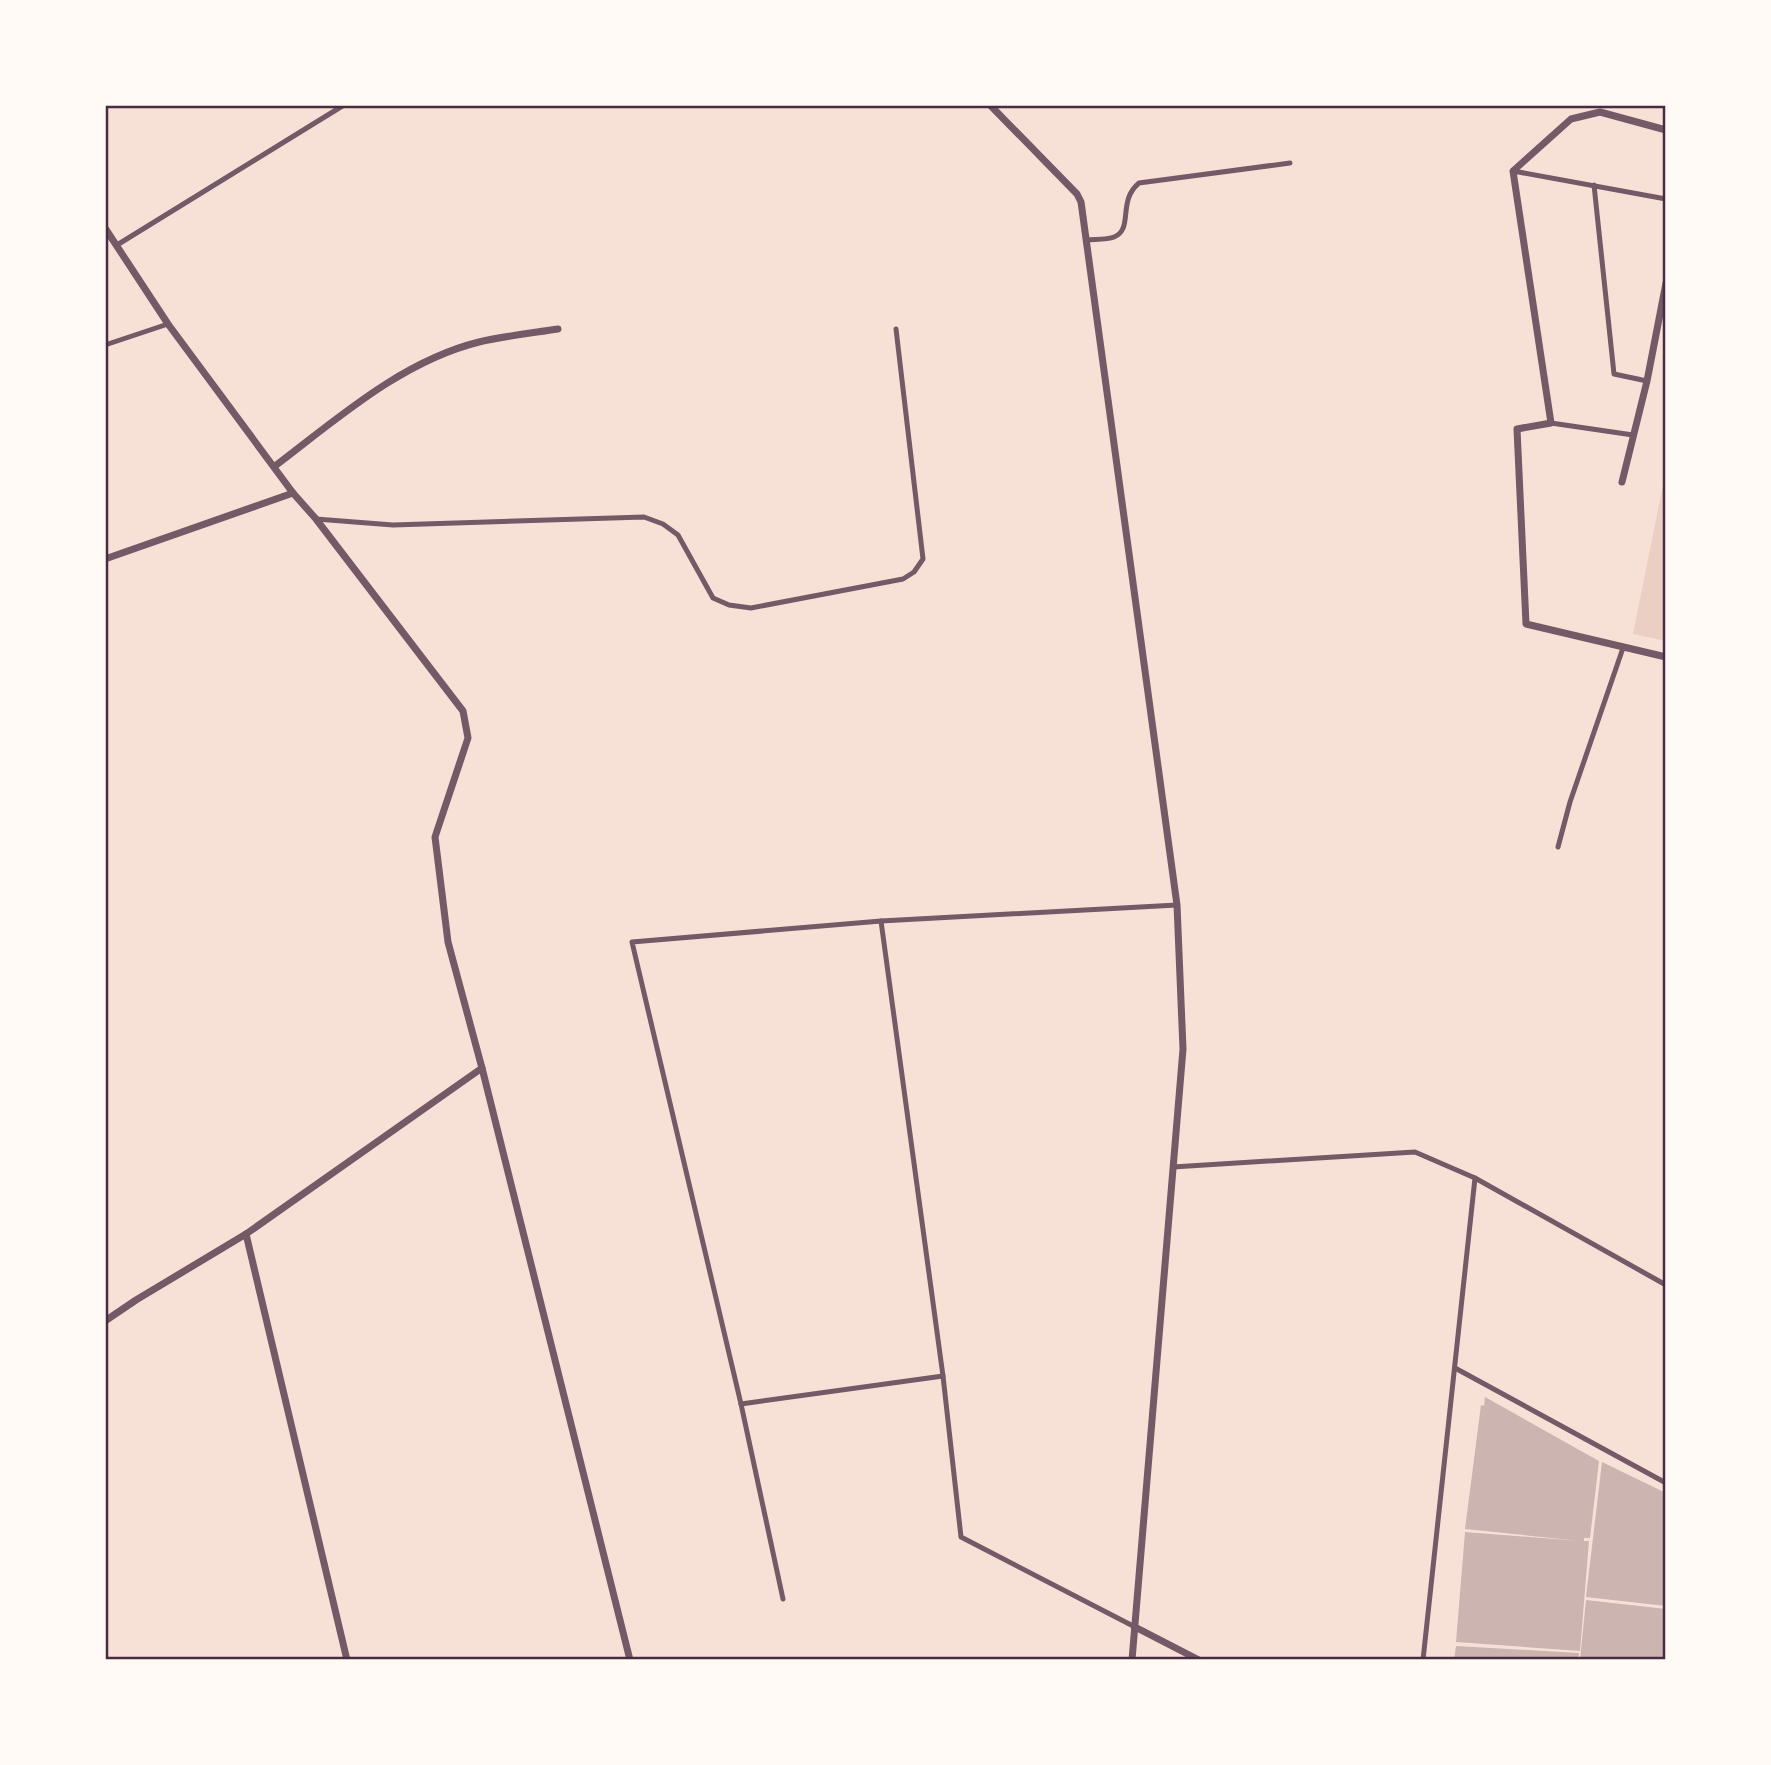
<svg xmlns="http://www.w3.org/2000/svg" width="1771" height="1765" font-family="'Alegreya Sans',sans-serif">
<rect width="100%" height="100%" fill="#f7e1d7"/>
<polygon fill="#ebcfc5" points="1666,470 1666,641 1633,634"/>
<g fill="#ccb4b1">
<polygon points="1485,1397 1599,1461 1590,1538 1584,1538 1584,1541 1589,1541 1580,1651 1456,1642 1465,1532 1580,1541 1465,1529 1481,1405 1484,1406"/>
<polygon points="1602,1462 1666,1493 1666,1606 1586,1597"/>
<polygon points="1586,1600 1666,1609 1666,1660 1580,1660"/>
<polygon points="1456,1646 1579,1653 1578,1660 1454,1660"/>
</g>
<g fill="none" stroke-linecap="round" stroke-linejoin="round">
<g stroke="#755966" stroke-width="5">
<polyline points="1513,171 1666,199"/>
<polyline points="1594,185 1614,374 1647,381"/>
<path d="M 1086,240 C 1094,239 1107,240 1114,237 C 1134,229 1117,201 1139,183 L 1290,163"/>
<polyline points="117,245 344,105"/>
<polyline points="105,345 168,324"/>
<polyline points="1551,423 1633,435"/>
<polyline points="316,519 393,525 644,517 663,524 678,535 713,598 729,605 751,608 903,579 914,572 923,559 896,329"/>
<polyline points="1558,847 1570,802 1623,648"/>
<polyline points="881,921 943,1376 961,1537 1135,1627"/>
<polyline points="1173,1167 1415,1152 1475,1178 1423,1660"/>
<polyline points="1475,1178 1666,1285"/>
<polyline points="1455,1368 1666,1483"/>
<polyline points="741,1404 943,1376"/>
<polyline points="783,1599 741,1404 632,942 881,921 1177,905"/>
</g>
<g stroke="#755966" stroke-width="7">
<polyline points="990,105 1077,194 1081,202 1177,905 1183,1049 1132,1660"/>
<polyline points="1666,130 1600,112 1571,119 1513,171 1551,423 1517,429 1526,624 1666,657"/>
<polyline points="105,228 168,324 293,493 316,519 463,711 468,738 435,837 448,942 482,1068 630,1660"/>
<path d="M 275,466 C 337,419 402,361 479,342 C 505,336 532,333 558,329"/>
<polyline points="1622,482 1647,381 1666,283"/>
<polyline points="105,559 293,493"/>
<polyline points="246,1234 347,1660"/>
<polyline points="105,1321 136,1300 246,1234 482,1068"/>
<polyline points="1135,1627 1199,1660"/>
</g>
</g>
<rect width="1771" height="1765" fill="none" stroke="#fffaf5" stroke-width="214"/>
<rect x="107" y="107" width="1557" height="1551" fill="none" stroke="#4a2c40" stroke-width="2.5"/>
</svg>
